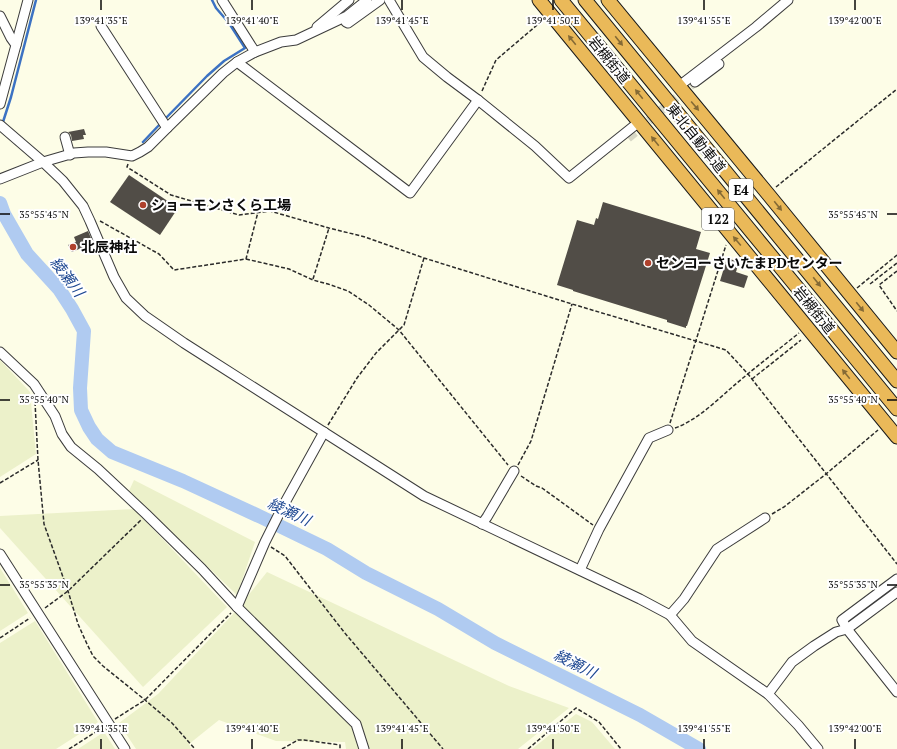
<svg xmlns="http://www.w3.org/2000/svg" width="897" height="749" font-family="'PT Serif','Noto Sans JP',serif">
<rect width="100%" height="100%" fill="#fdfde7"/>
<g fill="#ecf1ca">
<polygon points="0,360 30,392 36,454 0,477"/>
<polygon points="134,480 255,542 237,595 129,491"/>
<polygon points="134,509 227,607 143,687 0,528 0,516"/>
<polygon points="0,568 28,613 0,631"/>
<polygon points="267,572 509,686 569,708 518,749 346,749 345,742 276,741 219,720 189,744 191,749 136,749 119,723 158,694 234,613"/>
<polygon points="35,621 98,722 56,749 0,749 0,643"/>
<polygon points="576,714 592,722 615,749 532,749"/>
<polygon points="104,732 115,749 78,749"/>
</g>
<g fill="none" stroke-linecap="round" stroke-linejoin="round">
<g stroke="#3c72c3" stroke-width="2.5">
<polyline points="164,120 207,76 224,61 245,48 229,23 216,8 212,0"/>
<polyline points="2,125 11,97 36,0"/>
<polyline points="143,142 161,123"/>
</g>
<polyline stroke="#b0cbf1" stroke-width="14" points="0,203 4,214 27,254 59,289 72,309 84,331 80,388 81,410 89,427 97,439 112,452 183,481 261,517 327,549 366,573 438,609 495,643 640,715 699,749"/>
</g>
<g fill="#514d47">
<polygon points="84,129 86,135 83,135 84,139 72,141 71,135 68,132"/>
<polygon points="129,175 178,208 160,235 110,202"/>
<polygon points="603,202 701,232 696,249 710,253 687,326 686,326 686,328 667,322 667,320 573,291 573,290 557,285 577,220 594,225 596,218 598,219"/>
<polygon points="88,231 93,243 72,252 68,245 76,242 74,237"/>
<polygon points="727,258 739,262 736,272 748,276 744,288 720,281"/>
</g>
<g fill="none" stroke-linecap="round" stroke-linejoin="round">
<polyline stroke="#d8d8c6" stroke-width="9" stroke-dasharray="9 4.5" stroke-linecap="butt" points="628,138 695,82"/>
<defs>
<g id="minor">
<polyline points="222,0 255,52"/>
<polyline points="389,0 423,57 447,77 478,100 535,146 569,178 639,122"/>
<polyline points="0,16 11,38 16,45 0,104"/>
<polyline points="346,22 348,23 380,0"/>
<polyline points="101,26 167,128"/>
<polyline points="317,27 349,0"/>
<polyline points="16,45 28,0"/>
<polyline points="237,62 410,193 478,100"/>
<polyline points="695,82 719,64"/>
<polyline points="679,86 756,27 788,0"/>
<polyline points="0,125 43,162 63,181 83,206 90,221 114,277 126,298 145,316 184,343 424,496 640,599 670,615 692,641 768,694 798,725 818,749"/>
<polyline points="65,137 70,155"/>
<polyline points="0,179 43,162 74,153 88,152 106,152 132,156 140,152 148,147 167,128 223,73 237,62 255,52 281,42 296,40 347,16 367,0"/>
<polyline points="0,352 34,384 55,416 62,434 71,447 98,469 146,514 202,569 237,607 356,724 364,749"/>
<polyline points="482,524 487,517 514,471"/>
<polyline points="0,554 125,749"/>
<polyline points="580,570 599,529 649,438 668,430"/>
<polyline points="897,579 842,620 847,629 897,692"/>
<polyline points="237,607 265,542 282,508 324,432"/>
<polyline points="670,615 684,599 717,549 765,518"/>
<polyline points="768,694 792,662 814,646 836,632 847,629 897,592"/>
</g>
<g id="highway">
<polyline points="539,0 897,437"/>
<polyline points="561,0 897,409"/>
<polyline points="585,0 897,381"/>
<polyline points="608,0 768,194 897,352"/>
</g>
</defs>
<use href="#minor" stroke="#3c3c3c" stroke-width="11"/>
<use href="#highway" stroke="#1a1a1a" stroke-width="15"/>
<g stroke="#2b2b2b" stroke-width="1.5" stroke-dasharray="4 2" stroke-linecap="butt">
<polyline points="482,91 496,60 543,20"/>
<polyline points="128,164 127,167 171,195 239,215 270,211 329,228 365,237 424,258 572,304 726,350 748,374 897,564"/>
<polyline points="776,187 897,89"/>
<polyline points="100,221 159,254 174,270 246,259 258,212"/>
<polyline points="246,259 289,269 313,280 328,284 348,291 369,305 399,330 508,465"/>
<polyline points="897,271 879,285 897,311"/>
<polyline points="313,279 329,228"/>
<polyline points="870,284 897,263"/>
<polyline points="857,288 897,255"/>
<polyline points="752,379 801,340"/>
<polyline points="35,402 38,460 44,524 68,591 78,624 87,644 93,656 103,666 145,700 172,723 195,749"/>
<polyline points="670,423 726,245"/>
<polyline points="328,425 357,378 376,353 404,325 424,258"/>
<path d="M 675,428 C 698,420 718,399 737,383 C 757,366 778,350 799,333"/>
<polyline points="518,465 531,441 572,304"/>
<polyline points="521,476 536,486 542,488 593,525"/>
<polyline points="0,483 38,460"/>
<polyline points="772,514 784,507 826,474 878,430"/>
<polyline points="271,547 285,556 344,632 443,749"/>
<polyline points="45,608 68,591 141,520"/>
<polyline points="0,638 30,618"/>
<polyline points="115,719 145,700 231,613"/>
<polyline points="69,749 102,728"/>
<polyline points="282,749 298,740 304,740 340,745 340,749"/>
<polyline points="528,749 576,708 599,722 621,749"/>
</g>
<use href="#minor" stroke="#fff" stroke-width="9"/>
<use href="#highway" stroke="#eab959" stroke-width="13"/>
</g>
<defs><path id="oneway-solid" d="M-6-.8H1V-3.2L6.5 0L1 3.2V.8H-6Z"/></defs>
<g fill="#856a35">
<use href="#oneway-solid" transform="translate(572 40) rotate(-129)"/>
<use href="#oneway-solid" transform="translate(619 41) rotate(51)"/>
<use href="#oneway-solid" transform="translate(639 94) rotate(-129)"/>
<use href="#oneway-solid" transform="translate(695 106) rotate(50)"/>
<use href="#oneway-solid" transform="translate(655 141) rotate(-129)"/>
<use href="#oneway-solid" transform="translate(721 194) rotate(-129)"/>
<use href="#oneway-solid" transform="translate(778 206) rotate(51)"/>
<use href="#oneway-solid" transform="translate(737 241) rotate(-130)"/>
<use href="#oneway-solid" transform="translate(817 282) rotate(51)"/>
<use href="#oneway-solid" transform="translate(860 307) rotate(51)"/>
<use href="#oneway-solid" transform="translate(846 374) rotate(-129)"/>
</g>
<path fill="none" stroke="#090909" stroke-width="1.5" d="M 101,0 L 101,10M 252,0 L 252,10M 402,0 L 402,10M 553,0 L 553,10M 704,0 L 704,10M 855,0 L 855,10M 0,214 L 10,214M 887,214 L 897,214M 0,400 L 10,400M 887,400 L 897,400M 0,585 L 10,585M 887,585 L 897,585M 101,739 L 101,749M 252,739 L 252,749M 402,739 L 402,749M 553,739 L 553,749M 704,739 L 704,749M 855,739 L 855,749"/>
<g fill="#af412c" stroke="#fff" stroke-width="1.5">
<circle cx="143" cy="205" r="4"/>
<circle cx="73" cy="247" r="4"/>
<circle cx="648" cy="263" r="4"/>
</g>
<g text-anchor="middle" stroke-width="4" stroke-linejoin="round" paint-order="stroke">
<g fill="#fff" stroke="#535353" stroke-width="1">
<rect x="729" y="179" width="24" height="22" rx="3"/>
<rect x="702" y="208" width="32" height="22" rx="3"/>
</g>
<g font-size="13" font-weight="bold" fill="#090909">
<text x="741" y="195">E4</text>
<text x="718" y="224">122</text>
</g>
<g font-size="14" fill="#090909" stroke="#fff">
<text transform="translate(609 60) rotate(51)" y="5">岩槻街道</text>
<text transform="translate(696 138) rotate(51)" y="5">東北自動車道</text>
<text transform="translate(814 310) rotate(51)" y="5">岩槻街道</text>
</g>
<g font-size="14" font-weight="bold" fill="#090909" stroke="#fff" text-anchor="start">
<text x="151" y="210">ショーモンさくら工場</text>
<text x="81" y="252">北辰神社</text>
<text x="656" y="268">センコーさいたまPDセンター</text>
</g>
<g font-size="15" font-style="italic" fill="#1d4791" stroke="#fff">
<text transform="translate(67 277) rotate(53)" y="5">綾瀬川</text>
<text transform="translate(289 512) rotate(25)" y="5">綾瀬川</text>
<text transform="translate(575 664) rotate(27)" y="5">綾瀬川</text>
</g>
</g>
<g font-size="10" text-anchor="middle" fill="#090909" stroke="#fff" stroke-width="4" stroke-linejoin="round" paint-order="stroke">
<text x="101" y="24">139°41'35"E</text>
<text x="252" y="24">139°41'40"E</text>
<text x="402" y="24">139°41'45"E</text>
<text x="553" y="24">139°41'50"E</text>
<text x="704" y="24">139°41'55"E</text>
<text x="855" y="24">139°42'00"E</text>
<text x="44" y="218">35°55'45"N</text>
<text x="853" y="218">35°55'45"N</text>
<text x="44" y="403">35°55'40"N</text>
<text x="853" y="403">35°55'40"N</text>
<text x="44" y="588">35°55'35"N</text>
<text x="853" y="588">35°55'35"N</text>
<text x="101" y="732">139°41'35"E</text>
<text x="252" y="732">139°41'40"E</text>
<text x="402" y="732">139°41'45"E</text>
<text x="553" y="732">139°41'50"E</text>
<text x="704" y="732">139°41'55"E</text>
<text x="855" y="732">139°42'00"E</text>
</g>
</svg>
